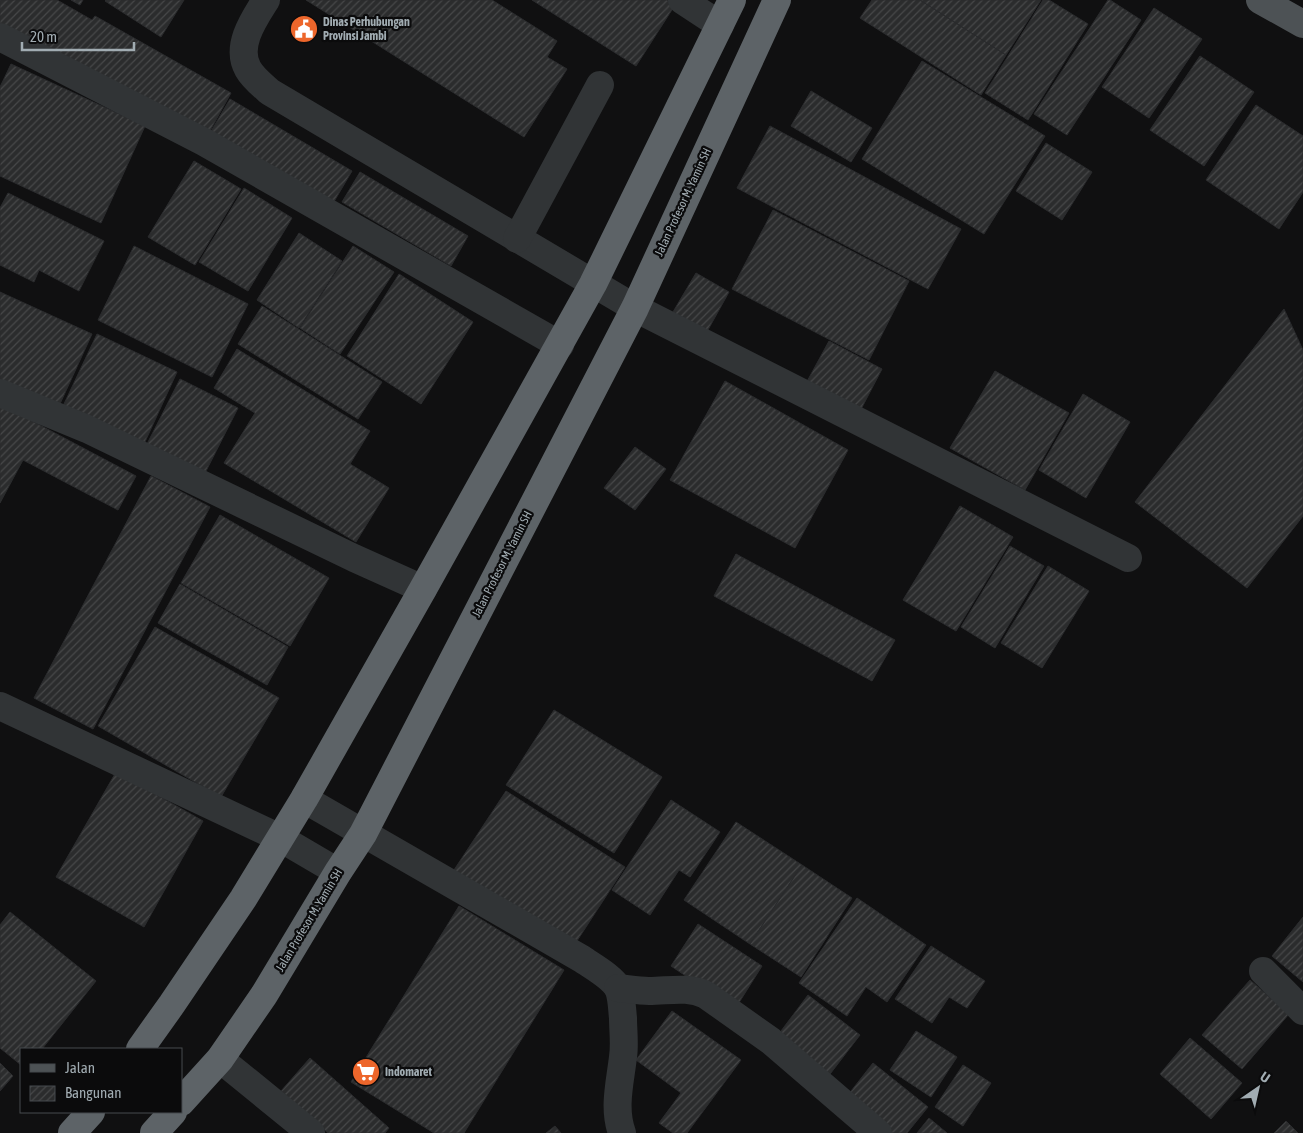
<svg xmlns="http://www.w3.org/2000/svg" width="1303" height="1133" font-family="'Asap Condensed',sans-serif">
<defs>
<pattern id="building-hatch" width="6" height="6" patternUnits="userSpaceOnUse" patternTransform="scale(1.25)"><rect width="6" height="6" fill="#2b2c2d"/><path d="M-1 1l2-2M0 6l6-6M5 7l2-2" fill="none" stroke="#474849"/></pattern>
</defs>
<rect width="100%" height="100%" fill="#101011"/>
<g fill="url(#building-hatch)" stroke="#2a2b2d">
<polygon points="0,0 57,0 92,20 95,16 231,93 206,138 0,31"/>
<polygon points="71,0 83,0 80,5"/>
<polygon points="106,0 184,0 161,37 105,1"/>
<polygon points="306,0 492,0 557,41 547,57 567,69 524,137"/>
<polygon points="532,0 667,0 675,5 636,66"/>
<polygon points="872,0 920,0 1006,55 981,95 860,18"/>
<polygon points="920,0 1041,0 1006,55"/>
<polygon points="1043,0 1049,0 1088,24 1028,120 985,93"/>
<polygon points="1108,0 1110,0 1141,20 1067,135 1034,114"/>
<polygon points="1154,8 1202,39 1149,118 1102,87"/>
<polygon points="1200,56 1254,92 1204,166 1150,130"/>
<polygon points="922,61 1045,136 984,234 862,159"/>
<polygon points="11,64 145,126 101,223 0,176 0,87"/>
<polygon points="811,91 872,128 851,162 791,126"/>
<polygon points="230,99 352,171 332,205 210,133"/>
<polygon points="1256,105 1303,136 1303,192 1279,229 1206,180"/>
<polygon points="770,126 961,229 928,289 737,188"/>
<polygon points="1046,143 1092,172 1062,220 1016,191"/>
<polygon points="194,161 241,189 195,265 148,237"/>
<polygon points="360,172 468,236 451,266 342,202"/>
<polygon points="244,188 292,218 248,291 199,262"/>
<polygon points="8,193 104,241 79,291 39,270 34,282 0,265 0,208"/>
<polygon points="773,210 909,281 869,360 732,289"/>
<polygon points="299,233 342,261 299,328 257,300"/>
<polygon points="134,246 248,304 212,377 98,320"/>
<polygon points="353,246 394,272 340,354 300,328"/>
<polygon points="696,273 729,292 704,337 670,317"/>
<polygon points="399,274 473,322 421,404 347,356"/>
<polygon points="0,292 92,334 59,406 0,379"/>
<polygon points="262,306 382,382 358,419 238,344"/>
<polygon points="1284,309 1303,350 1303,516 1247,588 1135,502"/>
<polygon points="97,334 177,372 144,444 63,406"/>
<polygon points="829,341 882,369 858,415 804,387"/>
<polygon points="237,349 370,431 350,464 389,488 356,542 224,463 255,413 214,388"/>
<polygon points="995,371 1069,413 1025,490 950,448"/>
<polygon points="180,379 238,408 203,477 145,448"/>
<polygon points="725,381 848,450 795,548 670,480"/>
<polygon points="1083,394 1130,422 1086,498 1039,470"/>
<polygon points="0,404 136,476 118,510 23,460 0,503"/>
<polygon points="635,447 666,469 635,510 604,488"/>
<polygon points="151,476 210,507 93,729 34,698"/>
<polygon points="960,506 1013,537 956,631 903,600"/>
<polygon points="220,515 329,578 290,646 181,583"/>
<polygon points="1010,546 1044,566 995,648 961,627"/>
<polygon points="736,554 895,640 872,681 714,596"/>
<polygon points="1048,566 1089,591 1042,668 1001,643"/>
<polygon points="180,584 288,647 267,685 158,623"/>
<polygon points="155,627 279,698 221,797 98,726"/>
<polygon points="554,710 662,777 614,853 506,785"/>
<polygon points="116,772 203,821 144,927 56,877"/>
<polygon points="506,791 625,867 573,947 454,870"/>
<polygon points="671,800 720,832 690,877 679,870 650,915 612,890"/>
<polygon points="736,822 802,865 750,944 684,900"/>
<polygon points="802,865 852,898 801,977 750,944"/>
<polygon points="857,898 926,945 887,1002 866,987 847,1016 799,983"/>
<polygon points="459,906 564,970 464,1133 434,1133 351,1082"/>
<polygon points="10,912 96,981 42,1049 21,1049 21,1065 0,1048 0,925"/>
<polygon points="1303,917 1303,982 1272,956"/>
<polygon points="698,924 762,966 735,1009 671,966"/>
<polygon points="931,946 985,981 967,1008 949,997 932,1023 895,999"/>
<polygon points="1250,980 1289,1014 1242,1069 1202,1035"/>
<polygon points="808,995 860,1035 827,1078 775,1039"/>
<polygon points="672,1011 741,1060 687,1133 673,1133 659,1123 681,1093 636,1060"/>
<polygon points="916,1031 957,1057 931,1097 890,1070"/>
<polygon points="1190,1038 1242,1083 1211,1119 1160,1074"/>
<polygon points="310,1058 389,1128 385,1133 328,1133 281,1091"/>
<polygon points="0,1063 13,1076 0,1091"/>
<polygon points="873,1063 928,1107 907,1133 884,1133 844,1100"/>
<polygon points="963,1065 991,1083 963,1126 935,1107"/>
<polygon points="929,1118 947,1133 917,1133"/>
<polygon points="1286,1121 1298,1133 1274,1133"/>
<polygon points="555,1126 561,1133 546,1133"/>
</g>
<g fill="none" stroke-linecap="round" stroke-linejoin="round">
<g stroke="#313436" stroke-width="28">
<path d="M 266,0 C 254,19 235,46 248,69 C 253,78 262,85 270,92 L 635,308 L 1128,558"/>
<polyline points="682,0 720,25"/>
<polyline points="0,37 204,142 560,345"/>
<polyline points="517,239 600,85"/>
<polyline points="0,393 87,429 354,558 423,589"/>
<polyline points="0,706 280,838 338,872"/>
<path d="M 304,799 L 582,959 C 592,966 612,977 618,988 C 622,996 622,1010 623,1018 C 623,1031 625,1044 623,1057 C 620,1083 613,1108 622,1133"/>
<polyline points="1263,971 1303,1011"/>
<path d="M 618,988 C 628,989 639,991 649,991 C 669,991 688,986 706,995 L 771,1041 L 878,1133"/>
<polyline points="220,1059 311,1133"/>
</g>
<polyline stroke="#4d5255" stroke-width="28" points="1260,0 1303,24"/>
<g stroke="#5d6367" stroke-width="28">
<polyline points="140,1049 172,1004 243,899 304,799 423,589 593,284 732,0"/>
<polyline points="181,1102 220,1059 264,995 338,872 363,834 635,308 777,0"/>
<polyline points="72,1133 91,1112"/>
<polyline points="154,1133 173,1112"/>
</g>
</g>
<defs>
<symbol id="civic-disc" viewBox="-11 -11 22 22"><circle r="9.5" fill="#ed662b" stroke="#0b0b0c"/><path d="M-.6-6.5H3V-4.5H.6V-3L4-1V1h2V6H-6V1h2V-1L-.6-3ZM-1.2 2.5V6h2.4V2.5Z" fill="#fff"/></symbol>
<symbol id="supermarket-disc" viewBox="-11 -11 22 22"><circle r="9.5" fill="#ed662b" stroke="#0b0b0c"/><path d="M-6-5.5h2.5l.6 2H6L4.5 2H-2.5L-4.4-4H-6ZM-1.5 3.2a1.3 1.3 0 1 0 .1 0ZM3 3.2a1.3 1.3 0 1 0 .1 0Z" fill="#fff"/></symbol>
</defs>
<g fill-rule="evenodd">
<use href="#civic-disc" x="288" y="13" width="32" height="32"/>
<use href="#supermarket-disc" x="350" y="1056" width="32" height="32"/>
</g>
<g text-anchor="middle" stroke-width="4.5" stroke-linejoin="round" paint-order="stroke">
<g font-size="12" font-weight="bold" fill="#a1acb2" stroke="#0b0b0c" text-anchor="start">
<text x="323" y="26">Dinas Perhubungan<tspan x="323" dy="14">Provinsi Jambi</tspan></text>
<text x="385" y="1076">Indomaret</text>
</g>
<g font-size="12" fill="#a1acb2" stroke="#0b0b0c">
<text transform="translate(683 202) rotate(-65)" y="4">Jalan Profesor M. Yamin SH</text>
<text transform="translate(502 564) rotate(-63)" y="4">Jalan Profesor M. Yamin SH</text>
<text transform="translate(309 920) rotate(-59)" y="4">Jalan Profesor M. Yamin SH</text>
</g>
</g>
<rect x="20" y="1048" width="162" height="65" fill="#0b0b0c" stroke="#474b4e"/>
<rect x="30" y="1064" width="25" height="8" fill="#4d5255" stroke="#474b4e"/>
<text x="65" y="1073" font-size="15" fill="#a1acb2">Jalan</text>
<rect x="30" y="1086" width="25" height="15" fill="url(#building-hatch)" stroke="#474b4e"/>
<text x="65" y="1098" font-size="15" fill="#a1acb2">Bangunan</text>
<g transform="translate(1258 1088) rotate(34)" stroke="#0b0b0c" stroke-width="4" paint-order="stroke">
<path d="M0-4L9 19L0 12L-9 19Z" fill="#a1acb2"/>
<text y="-8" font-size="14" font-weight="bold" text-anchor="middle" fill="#a1acb2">U</text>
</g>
<path d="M22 42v8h112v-8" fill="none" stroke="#a1acb2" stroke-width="2.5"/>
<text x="30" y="42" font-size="15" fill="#a1acb2" stroke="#0b0b0c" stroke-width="4" paint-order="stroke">20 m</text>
</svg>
